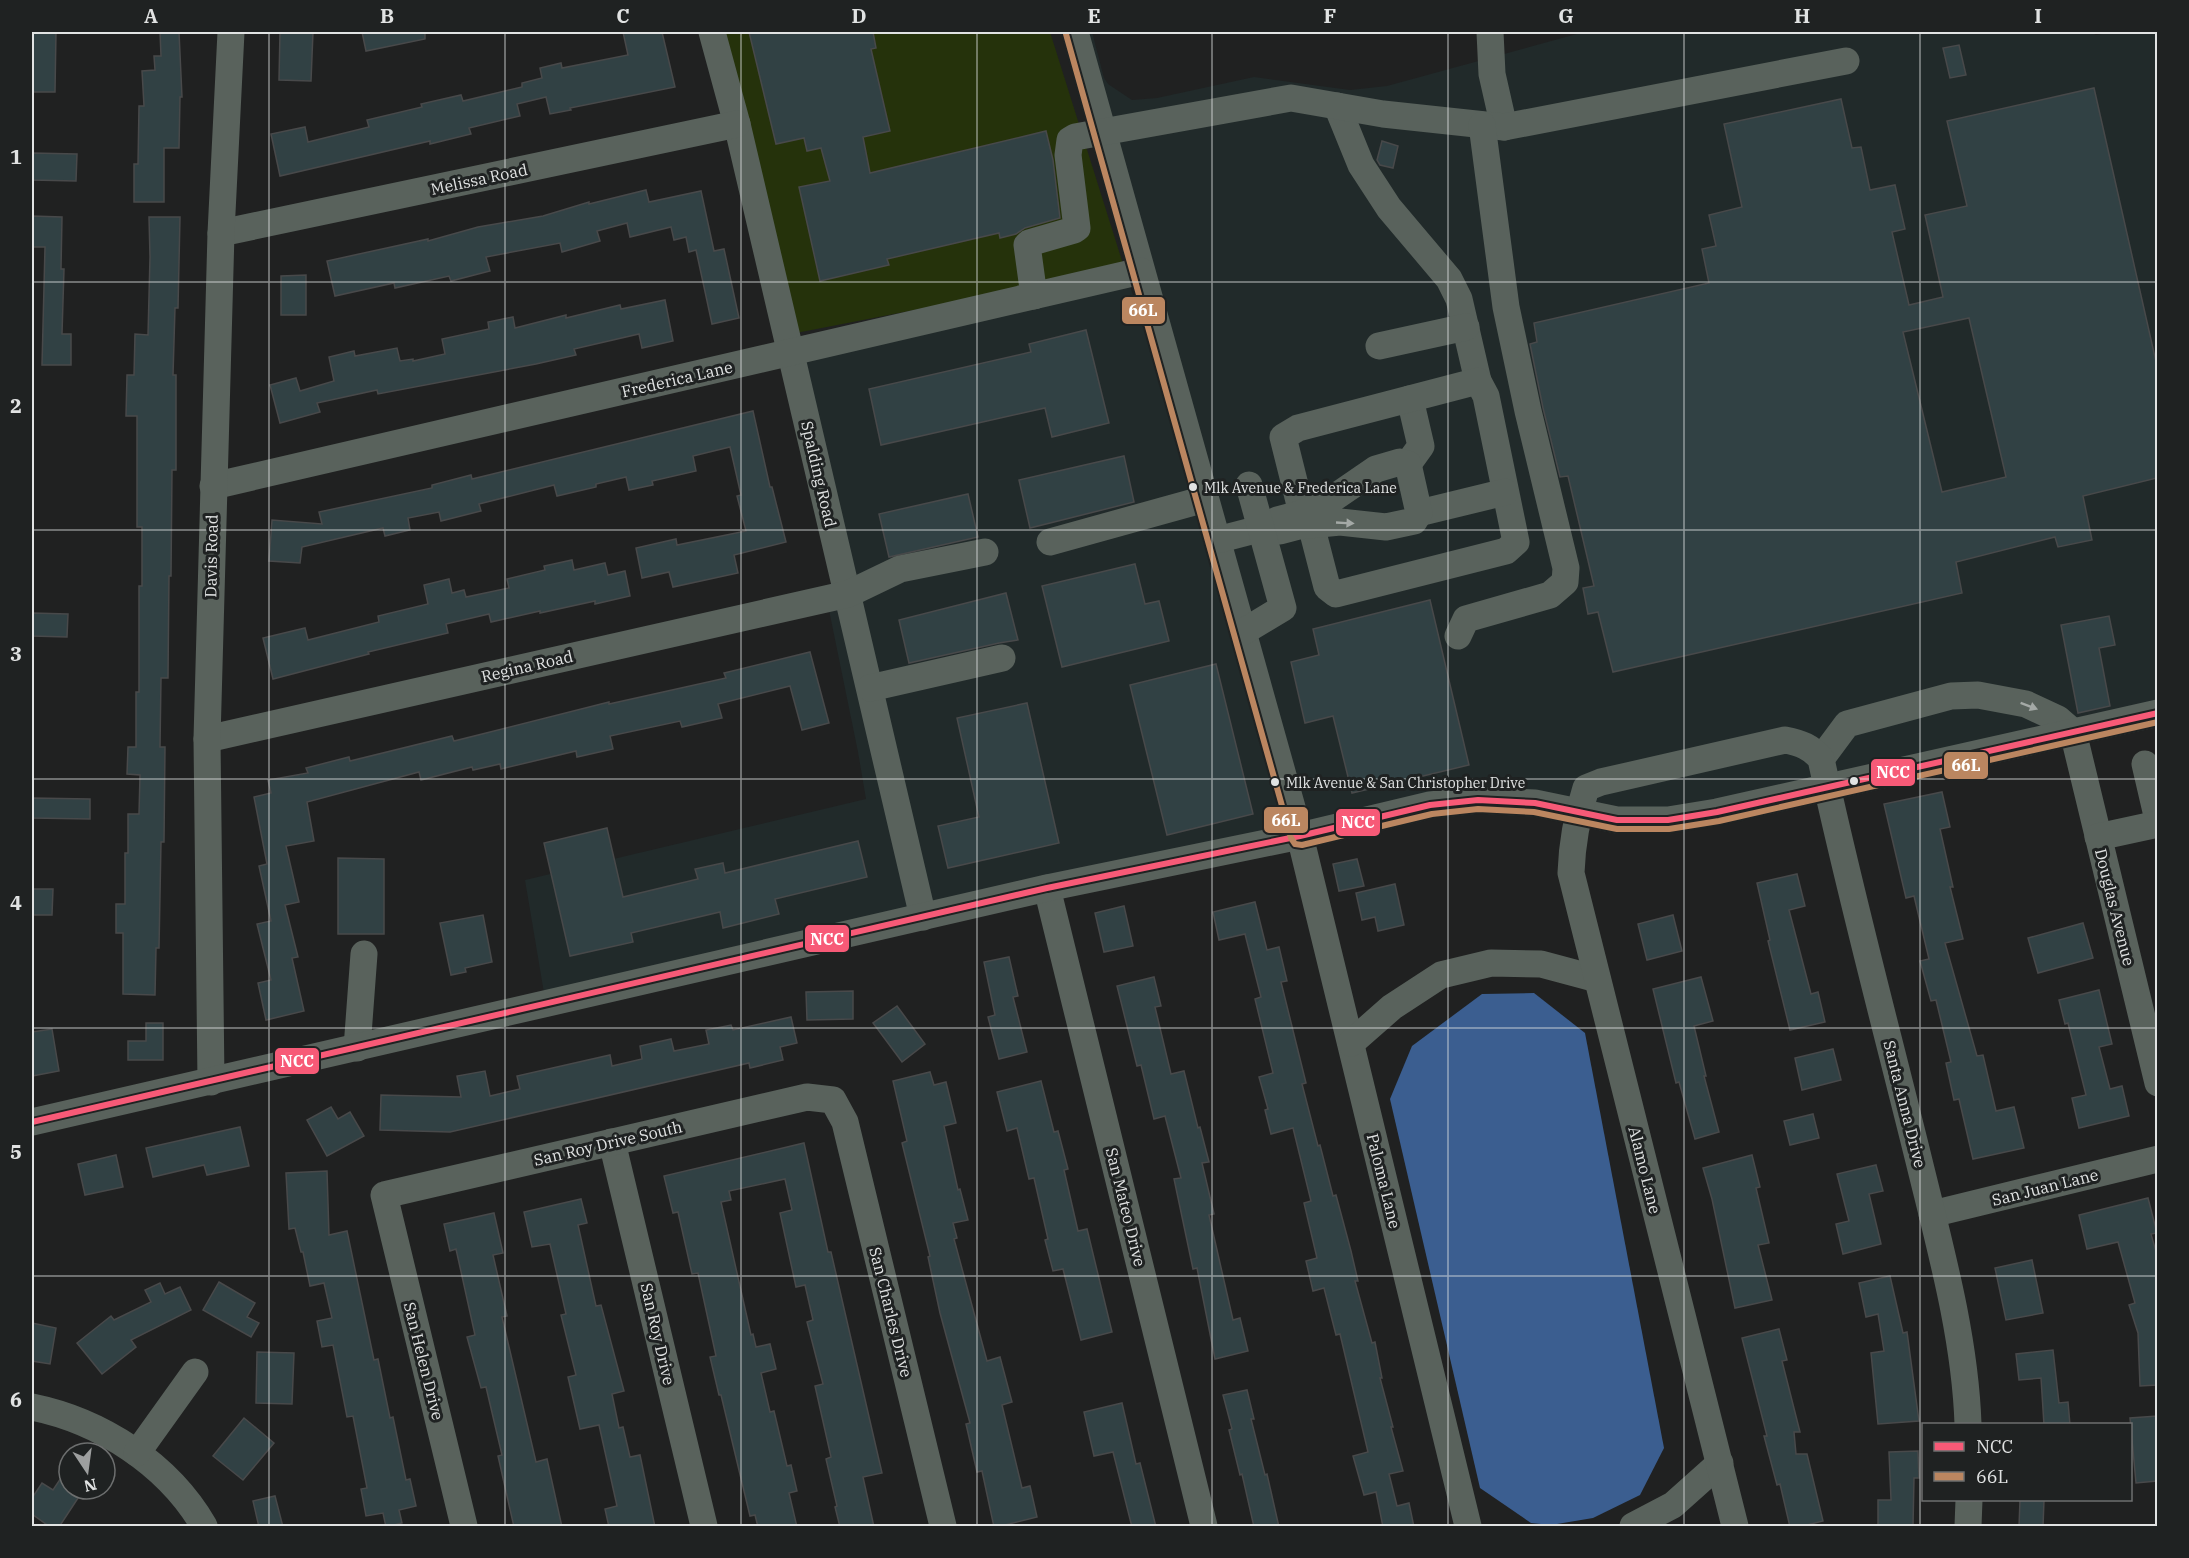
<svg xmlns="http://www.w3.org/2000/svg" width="2189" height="1558" font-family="'IBM Plex Serif',serif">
<rect width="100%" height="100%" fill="#202121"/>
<g fill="#212a2a">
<polygon points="1085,32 1092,32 1104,78 1108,84 1132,100 1157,98 1254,77 1350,90 1387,86 1584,32 2091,32 2096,35 2113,32 2157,32 2157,701 1715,801 1666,808 1618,809 1571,798 1306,822"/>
<polygon points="1130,286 1170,411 1287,827 930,903 803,361"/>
<polygon points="841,607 911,908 544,993 525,880 866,799 858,752 829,610"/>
</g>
<polygon fill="#25320b" points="723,32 1050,32 1123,264 976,298 796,333"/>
<polygon fill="#3b5e90" points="1534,993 1585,1033 1664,1448 1640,1495 1593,1518 1551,1525 1531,1523 1480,1488 1390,1099 1412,1046 1482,994"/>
<g fill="#314144" stroke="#48494a" stroke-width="1.5" fill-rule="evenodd">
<polygon points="32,32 56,32 55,92 32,92"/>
<polygon points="160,32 179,32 182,97 180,97 179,148 164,148 164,202 134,202 134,164 138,164 139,106 144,106 142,71 155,70 154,56 161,56"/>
<polygon points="280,32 313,32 311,81 279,80"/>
<polygon points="362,32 425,32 425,39 366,51"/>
<polygon points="623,32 662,32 675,87 570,108 571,110 550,114 546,97 517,104 520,116 469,128 471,134 430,144 430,141 280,176 271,134 305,127 308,142 369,127 367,120 422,107 421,104 461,95 463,101 522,87 522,83 542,78 540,68 561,63 562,68 628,55"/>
<polygon points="749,32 873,32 876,48 871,49 890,131 863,137 870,173 1046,131 1053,160 1060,218 1025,228 1016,234 1000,238 999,233 887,259 889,265 820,281 799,187 830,181 821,148 807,151 804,138 776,144"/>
<polygon points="1959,45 1966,75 1950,78 1943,48"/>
<path d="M 2094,88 L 2157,366 L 2157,478 L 2083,496 L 2092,540 L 2058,547 L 2055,537 L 1956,562 L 1962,593 L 1613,672 L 1598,612 L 1588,614 L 1583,588 L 1594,586 L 1568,476 L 1560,477 L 1543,408 L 1530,344 L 1537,342 L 1534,323 L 1709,283 L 1702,249 L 1716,246 L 1709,215 L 1742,207 L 1724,124 L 1841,99 L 1852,148 L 1861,147 L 1870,190 L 1895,185 L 1905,229 L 1892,232 L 1909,305 L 1943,297 L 1925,215 L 1967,206 L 1947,121 ZM 1969,318 L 2006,477 L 1942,492 L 1903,332 Z"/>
<polygon points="1382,141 1398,146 1393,168 1380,165 1377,160"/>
<polygon points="32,153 77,154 76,181 32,180"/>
<polygon points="646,190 649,202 701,191 714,251 724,249 739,318 712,324 696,250 689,252 686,237 674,240 671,227 630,237 627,223 597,231 600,241 562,252 560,243 486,257 490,271 451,281 449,276 395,288 394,283 335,296 327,261 428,239 428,241 478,227 543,216 589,202 589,204"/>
<polygon points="32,216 62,217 61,269 64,269 62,334 71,334 71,365 42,365 45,247 32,247"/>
<polygon points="149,217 180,217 178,308 175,308 173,375 176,375 176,470 172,470 171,576 169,576 168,678 161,678 160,747 165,747 164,842 161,842 159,948 156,948 155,995 123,994 123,933 116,933 116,904 125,904 125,853 128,853 128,814 139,814 140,775 127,774 128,747 136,747 136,692 139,692 139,586 142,586 142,527 137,527 137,416 126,416 127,375 134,375 135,334 148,335 150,257"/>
<polygon points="306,275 306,315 281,315 281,276"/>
<polygon points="665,300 673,341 642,348 639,334 574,349 576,355 536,364 378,394 377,390 317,403 320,412 280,423 270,385 296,378 300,391 334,381 329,357 354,351 355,356 397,348 400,361 413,359 413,361 445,354 442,339 489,329 488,322 513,317 515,328 566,315 566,318 620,305 621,309"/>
<polygon points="1086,330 1109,423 1052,437 1045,408 881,445 869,389 1031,352 1029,344"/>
<polygon points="753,411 770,487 772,487 786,542 734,555 738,573 673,587 669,572 642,578 636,548 676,539 677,545 746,531 737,496 741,495 730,447 693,456 696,471 652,481 653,485 629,490 626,477 596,484 596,487 557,496 554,485 479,504 481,511 441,521 439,512 408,518 410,530 385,536 383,528 302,547 300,563 269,561 272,520 322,524 319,512 432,488 432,485 471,475 472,479"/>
<polygon points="1124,456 1134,502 1030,528 1019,480"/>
<polygon points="968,494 978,537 889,557 879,514"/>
<polygon points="572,560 574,570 605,563 608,575 625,571 630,596 595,604 595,601 540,613 540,611 491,622 489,614 446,624 448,633 368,652 369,654 273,679 263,638 305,628 308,640 379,622 378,616 428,604 424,585 449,579 452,593 464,590 466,597 509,588 507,579 545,570 544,566"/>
<polygon points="1135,564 1145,604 1159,601 1169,641 1062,667 1042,586"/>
<polygon points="1006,593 1018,640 999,643 909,663 899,620"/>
<polygon points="1430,600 1469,765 1352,793 1333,716 1305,723 1291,662 1319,655 1313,629"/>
<polygon points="32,613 68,614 67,637 32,636"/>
<polygon points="2109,616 2115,645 2099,648 2110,706 2078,713 2061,625"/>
<polygon points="810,652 829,723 802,730 790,686 718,704 722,718 682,727 680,721 610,736 613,749 577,757 576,751 501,769 500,764 473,770 472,767 421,780 419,772 307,802 314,841 286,846 299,902 285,905 298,957 292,958 304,1011 266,1020 258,983 271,980 257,924 271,921 259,866 267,864 254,797 271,793 268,780 308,773 306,768 349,757 350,761 452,736 454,741 609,702 609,704 726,678 724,673"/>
<polygon points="1216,664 1253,814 1167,835 1130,685"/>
<polygon points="1027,703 1059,843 948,868 938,826 979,817 957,718"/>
<polygon points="1942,792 1950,827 1940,829 1953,887 1950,887 1963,939 1945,943 1977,1056 1983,1055 1996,1111 2014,1107 2024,1148 1973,1159 1959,1099 1954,1100 1946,1063 1951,1062 1936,1000 1931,1001 1920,961 1929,959 1914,896 1906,898 1884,804"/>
<polygon points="32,798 90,799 90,819 32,818"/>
<polygon points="607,828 623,897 698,879 695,869 723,863 725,873 858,841 867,877 775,899 779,914 723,928 720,912 631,933 633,942 570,956 544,843"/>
<polygon points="338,858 384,859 384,934 338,934"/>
<polygon points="1357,859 1364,886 1339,891 1333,864"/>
<polygon points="1797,874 1805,906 1789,910 1811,994 1818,992 1825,1022 1790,1030 1768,941 1770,940 1757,883"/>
<polygon points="1395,884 1404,925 1378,931 1375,917 1362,920 1356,893"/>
<polygon points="32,889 53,889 52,915 32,915"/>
<polygon points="1255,902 1267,950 1279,947 1287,981 1281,982 1306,1083 1302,1084 1318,1146 1320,1145 1333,1196 1336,1195 1351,1251 1358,1281 1355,1281 1372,1343 1375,1342 1382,1378 1380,1378 1393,1427 1391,1427 1403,1471 1389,1474 1397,1506 1409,1503 1414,1527 1383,1527 1376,1492 1364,1495 1353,1456 1368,1452 1340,1334 1336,1335 1324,1288 1313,1291 1306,1261 1317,1258 1304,1203 1311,1201 1293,1128 1271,1134 1265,1110 1268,1109 1259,1077 1273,1073 1255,999 1261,997 1245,934 1219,940 1213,912"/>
<polygon points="1124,906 1133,946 1104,952 1095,913"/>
<polygon points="483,915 492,962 465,968 466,972 451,975 440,923"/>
<polygon points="1673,915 1682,951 1647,960 1638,924"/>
<polygon points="2083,923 2093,958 2038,973 2028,938"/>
<polygon points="1009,957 1018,996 1013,997 1027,1052 999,1059 988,1017 995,1015 984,962"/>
<polygon points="1154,977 1161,1006 1155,1007 1171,1074 1184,1071 1198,1128 1200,1127 1209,1162 1202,1163 1214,1214 1209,1215 1233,1320 1240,1318 1248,1351 1215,1359 1197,1268 1193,1269 1174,1179 1181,1178 1165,1116 1154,1119 1141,1065 1137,1066 1117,986"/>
<polygon points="1701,977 1713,1021 1694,1026 1706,1076 1704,1076 1719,1132 1695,1139 1679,1082 1676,1083 1653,989"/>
<polygon points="2099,990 2112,1044 2099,1047 2110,1089 2122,1086 2129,1116 2079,1128 2072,1098 2086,1095 2068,1023 2065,1024 2059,1000"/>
<polygon points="853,991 853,1019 807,1020 806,992"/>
<polygon points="897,1006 925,1044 902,1062 873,1023"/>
<polygon points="791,1017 797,1043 780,1047 783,1060 750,1068 749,1063 450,1132 380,1130 381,1095 461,1097 457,1076 485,1071 490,1096 520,1089 517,1076 610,1055 612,1066 642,1059 640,1046 671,1039 674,1051 709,1044 706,1030 731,1025 733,1030"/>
<polygon points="146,1023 163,1023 163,1060 128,1060 128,1041 146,1041"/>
<polygon points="52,1029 59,1071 32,1076 32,1032"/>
<polygon points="1833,1049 1841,1080 1802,1090 1795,1058"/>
<polygon points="930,1072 934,1085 946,1082 956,1123 944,1126 958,1190 960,1189 968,1220 953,1223 957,1238 954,1239 987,1361 1000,1357 1012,1402 1002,1405 1022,1488 1030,1486 1037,1517 997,1527 994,1527 982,1471 977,1472 966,1424 970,1423 940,1313 928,1257 930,1256 902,1143 907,1141 893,1081"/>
<polygon points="1041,1081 1054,1132 1058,1131 1068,1169 1064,1170 1078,1231 1087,1229 1112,1332 1081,1340 1063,1269 1053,1271 1045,1240 1048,1239 1034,1178 1029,1179 1017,1128 1007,1131 997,1092"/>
<polygon points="331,1107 338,1119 350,1112 364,1136 327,1156 307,1120"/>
<polygon points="1813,1114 1819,1138 1790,1145 1784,1121"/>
<polygon points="240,1127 249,1166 207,1175 204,1165 153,1177 146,1148"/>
<polygon points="804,1143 828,1252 831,1252 882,1473 863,1477 874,1527 840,1527 835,1507 837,1506 826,1459 831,1457 815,1386 823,1384 807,1322 813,1320 805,1285 796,1287 780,1213 792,1210 785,1179 729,1191 731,1200 721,1202 751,1335 753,1334 756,1347 770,1344 776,1369 761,1373 770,1412 774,1411 787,1466 791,1465 797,1491 789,1493 797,1527 758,1527 755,1515 750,1516 721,1395 719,1395 710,1357 716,1356 698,1273 692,1274 678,1212 673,1213 664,1176"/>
<polygon points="116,1155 123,1187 85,1195 78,1164"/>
<polygon points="1752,1155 1760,1187 1756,1188 1769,1243 1758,1245 1772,1300 1735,1308 1712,1199 1703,1168"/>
<polygon points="1876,1165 1883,1191 1869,1194 1881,1244 1843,1254 1836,1224 1849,1221 1837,1174"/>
<polygon points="327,1171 329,1235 347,1231 374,1360 378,1359 390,1418 393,1417 406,1480 410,1479 416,1506 399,1510 402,1523 386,1527 383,1513 366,1516 361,1489 367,1488 353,1416 347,1417 333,1345 322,1347 317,1321 332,1318 324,1283 310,1286 303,1252 301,1252 295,1228 289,1229 286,1173"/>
<polygon points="2148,1198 2157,1233 2151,1234 2157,1255 2157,1385 2140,1386 2138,1333 2129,1305 2135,1303 2118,1242 2087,1249 2079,1215"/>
<polygon points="581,1199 587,1223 578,1225 596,1306 601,1305 624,1391 612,1394 619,1428 623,1427 630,1457 640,1455 655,1527 609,1527 605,1509 617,1506 599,1425 580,1429 568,1377 576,1375 561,1315 566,1314 550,1244 532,1247 524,1212"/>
<polygon points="494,1213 503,1253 493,1255 507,1316 502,1317 536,1462 547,1459 562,1527 514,1527 498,1456 502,1455 486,1387 481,1388 467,1337 475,1335 456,1249 450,1251 444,1224"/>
<polygon points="2032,1260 2043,1313 2006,1320 1995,1268"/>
<polygon points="1890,1276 1903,1333 1907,1332 1919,1421 1878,1424 1871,1353 1884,1351 1878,1314 1866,1317 1859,1283"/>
<polygon points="219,1282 255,1303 247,1317 259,1323 251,1337 203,1310"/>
<polygon points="160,1283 165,1294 180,1287 191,1310 131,1340 136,1347 102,1374 77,1343 111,1316 114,1320 151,1302 145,1290"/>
<polygon points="32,1323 56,1328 50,1364 32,1361"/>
<polygon points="1779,1329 1787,1360 1782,1361 1800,1432 1794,1432 1796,1454 1807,1454 1823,1521 1799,1527 1790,1527 1780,1484 1777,1485 1764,1436 1767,1436 1742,1338"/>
<polygon points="2053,1350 2059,1403 2068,1402 2070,1425 2044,1425 2041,1378 2019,1380 2016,1354"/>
<polygon points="257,1352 294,1353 292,1404 256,1403"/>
<polygon points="1247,1390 1254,1419 1251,1419 1265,1475 1267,1474 1279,1527 1254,1527 1242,1474 1240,1475 1229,1430 1232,1429 1223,1395"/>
<polygon points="1122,1403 1136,1464 1140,1463 1156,1527 1132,1527 1113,1452 1094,1456 1084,1412"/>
<polygon points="2157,1416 2157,1481 2136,1483 2130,1418"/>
<polygon points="244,1418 274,1443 243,1480 213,1456"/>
<polygon points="1918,1451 1919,1478 1914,1478 1913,1527 1878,1527 1878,1500 1891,1500 1889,1452"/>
<polygon points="69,1466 69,1489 84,1489 59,1527 50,1527 32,1514 32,1498 42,1483 53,1490"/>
<polygon points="275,1496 283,1527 259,1527 253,1501"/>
<polygon points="2020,1500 2044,1500 2043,1527 2019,1527"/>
</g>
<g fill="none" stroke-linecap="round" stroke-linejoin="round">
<g stroke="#59625c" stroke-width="27">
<polyline points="712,32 737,124 923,917"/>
<polyline points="1075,32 1300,836 1468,1526"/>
<polyline points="1490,32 1492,74 1504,127"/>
<polyline points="1337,106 1361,165 1389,208 1449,279 1459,299 1478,381"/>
<polyline points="221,233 737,124"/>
<polyline points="1034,296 1027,245 1029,243 1074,230 1077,228 1068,155 1070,140 1075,137 1291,98 1383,114 1504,127 1846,61"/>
<polyline points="1379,346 1466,327"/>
<polyline points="1408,464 1421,446 1410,399"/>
<polyline points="213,486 1141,271"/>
<polyline points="1302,513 1283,437 1298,428 1478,381 1486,396 1516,542 1506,551 1336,594 1327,587 1311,525"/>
<polyline points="1419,513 1505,492"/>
<polyline points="1217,540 1267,527 1277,520 1296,515 1325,504 1376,469 1400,462 1408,464 1419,513 1414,521 1386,527 1340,522 1299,526 1280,531 1267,527"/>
<polyline points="1050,542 1205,499"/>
<polyline points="1243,632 1283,608 1249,485"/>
<polyline points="1458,636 1466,619 1550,595 1565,582 1566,568 1528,411 1506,307 1482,125"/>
<polyline points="870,688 1002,658"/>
<polyline points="207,739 848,594 900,569 985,552"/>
<polyline points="1821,759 1847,724 1951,696 1978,695 2026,704 2058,719 2073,732 2158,1083"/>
<polyline points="2145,764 2158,820"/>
<polyline points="2098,837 2158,824"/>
<polyline points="1047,888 1204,1526"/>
<polyline points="1351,1043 1392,1007 1441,975 1491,963 1541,964 1597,979"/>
<polyline points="357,1048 364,954"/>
<polyline points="211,1082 207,739 221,233 231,32"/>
<polyline points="32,1122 1047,888 1300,836 1430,805 1478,800 1535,803 1617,820 1668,820 1717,812 2158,713"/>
<polyline points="612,1142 704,1526"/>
<polyline points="1932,1214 2158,1159"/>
<path d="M 32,1407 C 101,1421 168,1464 204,1526"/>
<polyline points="137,1453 195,1372"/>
<polyline points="464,1526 384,1195 807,1097 833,1100 845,1122 943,1526"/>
<polyline points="1633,1526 1673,1505 1720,1463"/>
<path d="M 1735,1526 L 1571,873 C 1572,843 1577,816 1586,788 L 1601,782 L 1785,740 C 1801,743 1811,747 1821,759 C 1850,894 1886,1027 1919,1161 C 1940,1247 1965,1336 1968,1424"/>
<polyline points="1968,1526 1969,1500"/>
</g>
<defs>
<polyline id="bus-1" points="32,1122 1047,888 1300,836 1430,805 1478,800 1535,803 1617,820 1668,820 1717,812 2158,713"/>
<polyline id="bus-2" points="1066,34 1291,838 1295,844 1302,845 1432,814 1478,809 1534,812 1617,829 1669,829 1719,821 2158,722"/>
</defs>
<use href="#bus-1" stroke="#1f2222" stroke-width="10"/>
<use href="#bus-2" stroke="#1f2222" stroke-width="10"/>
<use href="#bus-1" stroke="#f75a77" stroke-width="6"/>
<use href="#bus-2" stroke="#bb8660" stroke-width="6"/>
</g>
<defs><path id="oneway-solid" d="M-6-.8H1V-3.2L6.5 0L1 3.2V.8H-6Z" transform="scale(1.5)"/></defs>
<g fill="#a4a9a6">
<use href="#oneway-solid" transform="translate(1345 523) rotate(3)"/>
<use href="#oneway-solid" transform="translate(2029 706) rotate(21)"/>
</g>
<path fill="none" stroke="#e1e3e3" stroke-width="1.5" stroke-opacity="0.55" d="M 269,32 L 269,1526M 505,32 L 505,1526M 741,32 L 741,1526M 977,32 L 977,1526M 1212,32 L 1212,1526M 1448,32 L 1448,1526M 1684,32 L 1684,1526M 1920,32 L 1920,1526M 32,282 L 2158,282M 32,530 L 2158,530M 32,779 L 2158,779M 32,1028 L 2158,1028M 32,1276 L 2158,1276"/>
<g fill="#e1e3e3" stroke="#1f2222" stroke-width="2">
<circle cx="1193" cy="487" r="5"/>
<circle cx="1854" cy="781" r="5"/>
<circle cx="1275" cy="782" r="5"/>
</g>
<g text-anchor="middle" stroke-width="6" stroke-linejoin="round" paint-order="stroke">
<g font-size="14" fill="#e1e3e3" stroke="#1f2222" text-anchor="start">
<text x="1204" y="493">Mlk Avenue &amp; Frederica Lane</text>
<text x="1286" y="788">Mlk Avenue &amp; San Christopher Drive</text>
</g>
<g font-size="16" fill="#e1e3e3" stroke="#1f2222">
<text transform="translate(479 179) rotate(-12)" y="6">Melissa Road</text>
<text transform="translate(677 379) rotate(-13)" y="6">Frederica Lane</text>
<text transform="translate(819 474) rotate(77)" y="6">Spalding Road</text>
<text transform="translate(211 556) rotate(-89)" y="6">Davis Road</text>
<text transform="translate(527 666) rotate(-13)" y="6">Regina Road</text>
<text transform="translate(2115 907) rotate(76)" y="6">Douglas Avenue</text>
<text transform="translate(1905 1104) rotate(76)" y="6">Santa Anna Drive</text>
<text transform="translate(608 1143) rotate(-13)" y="6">San Roy Drive South</text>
<text transform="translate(1645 1170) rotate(76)" y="6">Alamo Lane</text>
<text transform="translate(1384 1181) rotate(76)" y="6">Paloma Lane</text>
<text transform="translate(2045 1187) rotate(-14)" y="6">San Juan Lane</text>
<text transform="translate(1126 1207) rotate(76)" y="6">San Mateo Drive</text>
<text transform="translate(891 1312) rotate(76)" y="6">San Charles Drive</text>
<text transform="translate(658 1334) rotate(77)" y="6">San Roy Drive</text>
<text transform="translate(424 1361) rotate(76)" y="6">San Helen Drive</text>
</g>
</g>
<g stroke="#1f2222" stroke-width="2">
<rect x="1121" y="296" width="45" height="29" rx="6" fill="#bb8660"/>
<rect x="1943" y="751" width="46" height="29" rx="6" fill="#bb8660"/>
<rect x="1870" y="758" width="46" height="29" rx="6" fill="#f75a77"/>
<rect x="1263" y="806" width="46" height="28" rx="6" fill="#bb8660"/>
<rect x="1335" y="808" width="46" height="29" rx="6" fill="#f75a77"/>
<rect x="804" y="924" width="46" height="29" rx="6" fill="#f75a77"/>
<rect x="274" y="1047" width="46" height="28" rx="6" fill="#f75a77"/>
</g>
<g font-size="16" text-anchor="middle" font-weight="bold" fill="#fff">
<text x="1143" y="316">66L</text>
<text x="1966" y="771">66L</text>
<text x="1893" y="778">NCC</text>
<text x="1286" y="826">66L</text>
<text x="1358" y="828">NCC</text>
<text x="827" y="945">NCC</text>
<text x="297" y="1067">NCC</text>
</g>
<rect width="2189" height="1558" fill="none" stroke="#1f2222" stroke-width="66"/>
<rect x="1922" y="1423" width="210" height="78" fill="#1f2222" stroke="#6d6f6f" stroke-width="1.5"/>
<rect x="1934" y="1442" width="30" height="9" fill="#f75a77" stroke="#6d6f6f" stroke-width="1.5"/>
<text x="1976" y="1453" font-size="18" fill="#e1e3e3">NCC</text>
<rect x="1934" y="1472" width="30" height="9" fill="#bb8660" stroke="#6d6f6f" stroke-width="1.5"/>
<text x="1976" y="1483" font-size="18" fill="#e1e3e3">66L</text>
<g transform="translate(87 1471) rotate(167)"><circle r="28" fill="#1f2222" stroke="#6d6f6f" stroke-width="1.5"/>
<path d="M0-4.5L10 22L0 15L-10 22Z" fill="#9d9f9f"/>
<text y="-9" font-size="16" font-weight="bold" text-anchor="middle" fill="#e1e3e3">N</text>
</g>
<rect x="33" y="33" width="2123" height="1492" fill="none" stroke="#e1e3e3" stroke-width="2"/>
<g font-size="20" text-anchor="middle" font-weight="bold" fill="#e1e3e3">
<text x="151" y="23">A</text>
<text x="387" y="23">B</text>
<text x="623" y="23">C</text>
<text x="859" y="23">D</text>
<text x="1094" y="23">E</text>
<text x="1330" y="23">F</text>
<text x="1566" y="23">G</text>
<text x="1802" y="23">H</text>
<text x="2038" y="23">I</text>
<text x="16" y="164">1</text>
<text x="16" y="413">2</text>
<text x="16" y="661">3</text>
<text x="16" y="910">4</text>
<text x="16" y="1159">5</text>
<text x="16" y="1407">6</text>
</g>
</svg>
